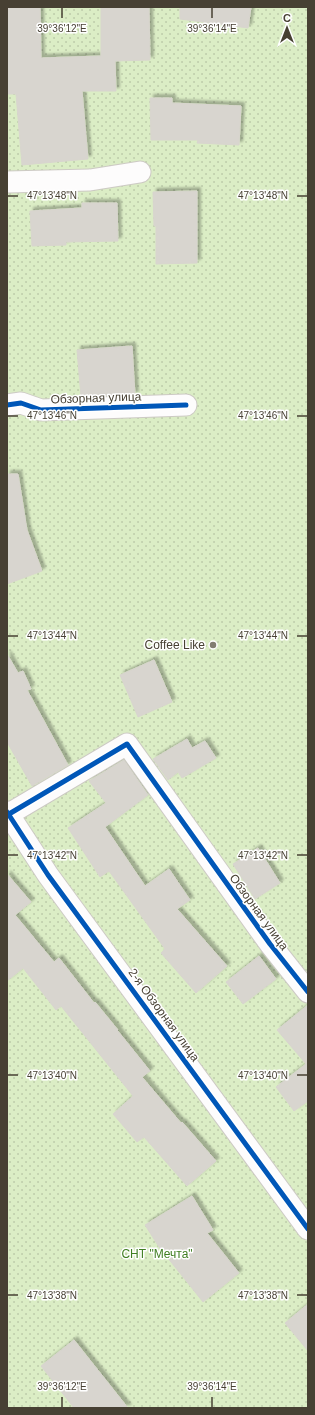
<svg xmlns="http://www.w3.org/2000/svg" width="315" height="1415" font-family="Helvetica,sans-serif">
<defs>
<pattern id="garden-dots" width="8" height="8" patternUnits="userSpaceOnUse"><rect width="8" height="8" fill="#dbedc5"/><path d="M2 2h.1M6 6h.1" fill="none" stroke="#bdccaa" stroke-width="1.8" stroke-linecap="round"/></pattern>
<filter id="shadow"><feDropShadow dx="3.5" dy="-3.5" stdDeviation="1" flood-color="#0004"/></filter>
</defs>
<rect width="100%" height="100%" fill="#f0eee8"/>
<rect fill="url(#garden-dots)" x="7" y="7" width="301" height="1401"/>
<g fill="#d8d5cf" stroke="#d8d5ce" filter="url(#shadow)">
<polygon points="7,7 40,7 41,58 101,56 101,7 149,7 150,60 115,61 116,91 82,91 88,159 22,165 16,94 7,94"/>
<polygon points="180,7 251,7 248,28 180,19"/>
<polygon points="150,98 172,98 172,103 241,106 239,145 197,143 198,140 151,140"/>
<polygon points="197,191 197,263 156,264 156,226 154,226 153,192"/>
<polygon points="82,203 117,203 118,241 66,242 66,245 32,246 30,211 82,208"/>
<polygon points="132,346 135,395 81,397 77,350"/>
<polygon points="7,474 18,474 27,530 42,571 7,584"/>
<polygon points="7,654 18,673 23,671 31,689 27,690 68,765 32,786 7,742"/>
<polygon points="154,660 172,702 138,717 120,675"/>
<polygon points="187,739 192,748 205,741 216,758 182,778 178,772 168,780 153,759"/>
<polygon points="124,760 148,795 105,827 145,886 169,869 190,900 177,909 227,966 196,993 161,953 165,949 109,871 100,877 68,828 106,803 89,781"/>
<polygon points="258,848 280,883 255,899 233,864"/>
<polygon points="7,874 31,902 15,915 54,962 59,958 94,1003 95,1002 118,1030 117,1030 150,1071 142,1077 181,1123 182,1122 216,1161 187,1186 144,1137 137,1142 113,1114 133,1096 61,1006 56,1010 23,968 7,981"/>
<polygon points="259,956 276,979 243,1004 226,982"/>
<polygon points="308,1005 308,1101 294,1111 276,1087 306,1064 277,1030"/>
<polygon points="192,1196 213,1230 207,1233 239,1273 203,1302 167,1257 166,1258 145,1225"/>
<polygon points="308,1304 308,1351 285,1323"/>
<polygon points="74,1340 128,1408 74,1408 41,1366"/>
</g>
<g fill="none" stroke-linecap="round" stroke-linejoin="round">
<defs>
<g id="minor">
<polyline points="7,182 90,180 140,172"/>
<polyline points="7,405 21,403 41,410 186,405"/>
<polyline points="7,812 48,875 308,1229"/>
<polyline points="9,814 127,744 270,944 308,992"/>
</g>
</defs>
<use href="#minor" stroke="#cdcac4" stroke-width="23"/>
<use href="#minor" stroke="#fdfcfc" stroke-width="21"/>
<defs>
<g id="cycleway">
<polyline points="7,405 21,403 41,410 186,405"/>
<polyline points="7,812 48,875 308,1229"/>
<polyline points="9,814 127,744 270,944 308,992"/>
</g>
</defs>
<use href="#cycleway" stroke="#fff" stroke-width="8"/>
<use href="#cycleway" stroke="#0057b8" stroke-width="5"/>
</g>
<path fill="none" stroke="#474033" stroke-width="1.5" d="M 62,8 L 62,18M 212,8 L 212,18M 8,196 L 18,196M 297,196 L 307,196M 8,416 L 18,416M 297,416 L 307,416M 8,636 L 18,636M 297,636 L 307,636M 8,855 L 18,855M 297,855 L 307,855M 8,1075 L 18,1075M 297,1075 L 307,1075M 8,1295 L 18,1295M 297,1295 L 307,1295M 62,1397 L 62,1407M 212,1397 L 212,1407"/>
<circle fill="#827d72" stroke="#fff" stroke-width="1.5" cx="213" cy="645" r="4"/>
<g text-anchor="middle" stroke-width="3" stroke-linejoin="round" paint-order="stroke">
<g font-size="12" fill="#474033" stroke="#fff">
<text transform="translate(96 398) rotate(-2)" y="4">Обзорная улица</text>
<text transform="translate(259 912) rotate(54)" y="4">Обзорная улица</text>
<text transform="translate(164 1015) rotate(54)" y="4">2-я Обзорная улица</text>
</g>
<g font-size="12" fill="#474033" stroke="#fff" text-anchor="end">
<text x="205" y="649">Coffee Like</text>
</g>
<g font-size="12" fill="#3f7e21" stroke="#fff">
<text x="157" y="1258">СНТ "Мечта"</text>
</g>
</g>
<g font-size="10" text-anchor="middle" fill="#474033" stroke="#fff" stroke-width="3" stroke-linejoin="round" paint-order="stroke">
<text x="62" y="32">39°36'12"E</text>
<text x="212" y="32">39°36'14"E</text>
<text x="52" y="199">47°13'48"N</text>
<text x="263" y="199">47°13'48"N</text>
<text x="52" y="419">47°13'46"N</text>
<text x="263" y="419">47°13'46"N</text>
<text x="52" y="639">47°13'44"N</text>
<text x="263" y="639">47°13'44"N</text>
<text x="52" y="859">47°13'42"N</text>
<text x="263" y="859">47°13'42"N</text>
<text x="52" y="1079">47°13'40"N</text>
<text x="263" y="1079">47°13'40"N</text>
<text x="52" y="1299">47°13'38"N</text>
<text x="263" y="1299">47°13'38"N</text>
<text x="62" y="1390">39°36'12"E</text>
<text x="212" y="1390">39°36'14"E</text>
</g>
<rect width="315" height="1415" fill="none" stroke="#474033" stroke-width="16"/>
<g transform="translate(287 28)" stroke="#ffffff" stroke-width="3" paint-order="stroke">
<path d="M0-3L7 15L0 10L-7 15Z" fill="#474033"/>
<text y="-6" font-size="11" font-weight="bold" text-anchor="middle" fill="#474033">С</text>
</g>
</svg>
